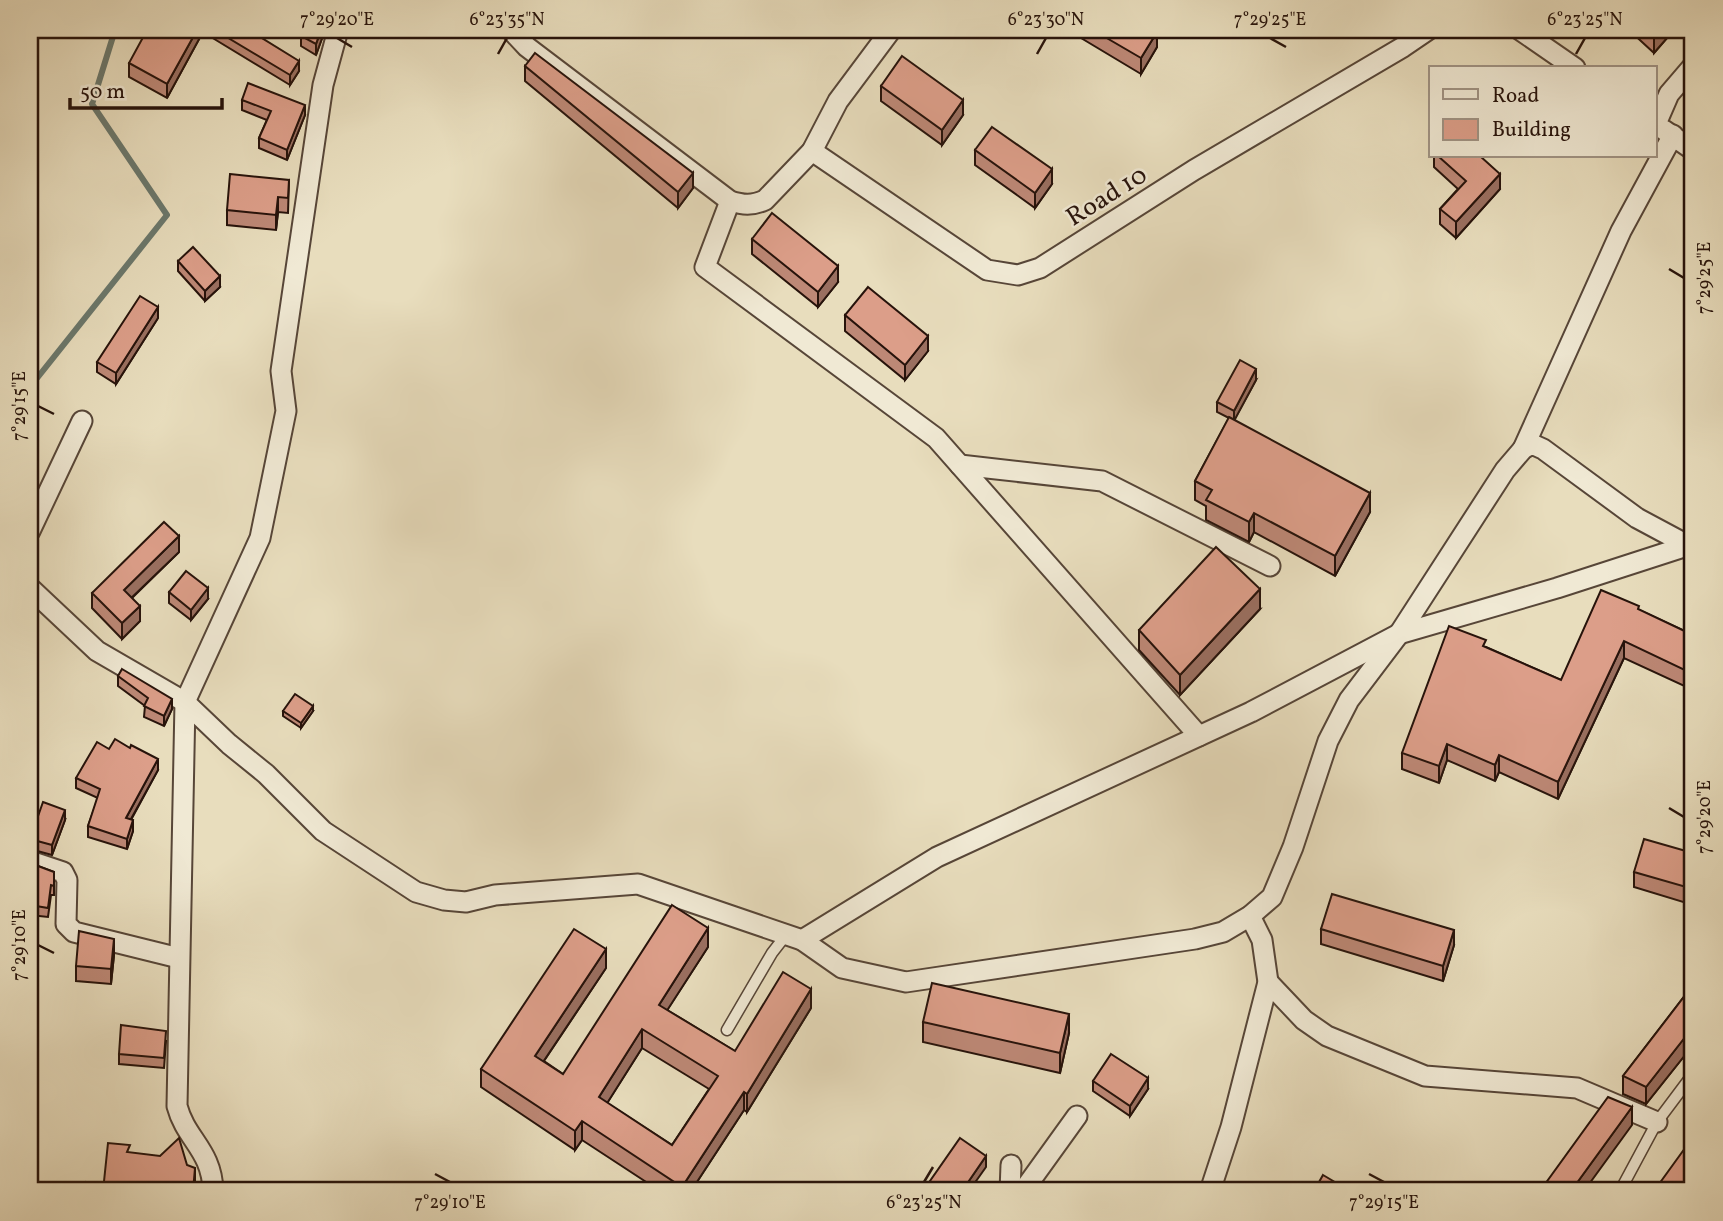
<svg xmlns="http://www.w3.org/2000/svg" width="1723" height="1221" font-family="Vollkorn,serif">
<rect width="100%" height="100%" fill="#e8ddbd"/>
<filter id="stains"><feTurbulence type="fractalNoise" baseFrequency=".00286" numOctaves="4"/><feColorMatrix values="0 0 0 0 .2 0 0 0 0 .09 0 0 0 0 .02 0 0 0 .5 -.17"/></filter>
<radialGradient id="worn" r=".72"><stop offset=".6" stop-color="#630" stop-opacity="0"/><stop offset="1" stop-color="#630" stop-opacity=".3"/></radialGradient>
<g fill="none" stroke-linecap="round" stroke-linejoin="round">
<polyline stroke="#6b786c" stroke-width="6" points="30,387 167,215 92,104 115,30"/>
<defs>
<g id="lane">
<polyline points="727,1030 772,953 786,935"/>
<polyline points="1620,1191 1657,1122 1693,1074"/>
</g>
<g id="street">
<path d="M 511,30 L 527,47 L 730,201 C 743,205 752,206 765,200 L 812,151 L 838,101 L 891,30"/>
<polyline points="1520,30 1575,68"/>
<polyline points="1656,124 1669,94 1693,66"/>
<polyline points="1664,130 1693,150"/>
<polyline points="812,151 987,270 1018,275 1040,268 1194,170 1403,47 1428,30"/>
<polyline points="730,201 705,267 936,438 1199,736"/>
<polyline points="1523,449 1621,231 1673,135"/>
<polyline points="960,465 1102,481 1270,566"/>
<polyline points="30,531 82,421"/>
<polyline points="30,588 97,651 185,702 229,744 266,774 323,831 416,892 444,900 466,902 495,895 638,884 802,940 842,968 906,982 1195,939 1223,932 1250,916 1272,897 1293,847 1328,741 1349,700 1399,634 1505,470 1523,449 1532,444 1543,449 1637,518 1693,548"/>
<polyline points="30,861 63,872 67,880 66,924 74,932 179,958"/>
<polyline points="802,940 937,857 1251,712 1399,634 1557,588 1693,544"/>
<polyline points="1268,982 1304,1020 1327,1036 1425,1076 1577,1088 1657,1122"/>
<path d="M 213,1191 C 212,1150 186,1140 177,1106 L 185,702 L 260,538 L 286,411 L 281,371 L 323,85 L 338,30"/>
<polyline points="1010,1191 1011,1165"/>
<polyline points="1023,1191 1077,1116"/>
<polyline points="1210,1191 1231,1127 1268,982 1262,940 1250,916"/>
</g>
</defs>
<use href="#lane" stroke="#574638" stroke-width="13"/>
<use href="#street" stroke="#574638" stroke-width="23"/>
<use href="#lane" stroke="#f0e9d4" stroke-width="10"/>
<use href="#street" stroke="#f0e9d4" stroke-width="19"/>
</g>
<g fill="#bd8876" stroke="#27130b" stroke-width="2" fill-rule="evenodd">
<polygon points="204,30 167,98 129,77 129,63"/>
<polygon points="211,30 242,30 299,71 290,85 211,37"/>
<polygon points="325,30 316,55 301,46 301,36"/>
<polygon points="1081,30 1154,30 1157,47 1141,74 1081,38"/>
<polygon points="1629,30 1674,30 1654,53"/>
<polygon points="525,66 693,188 678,208 525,81"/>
<polygon points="881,86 963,115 942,145 881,101"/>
<polygon points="242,100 305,115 287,160 259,148 259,138 267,120 242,110"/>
<polygon points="975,150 1052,184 1035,208 975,165"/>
<polygon points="1434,156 1480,156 1500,189 1456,238 1440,224 1440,209 1458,189 1434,167"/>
<polygon points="289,180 288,213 278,212 276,230 227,225 227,210"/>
<polygon points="752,239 838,282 818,307 752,254"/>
<polygon points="178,261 220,287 205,301 178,271"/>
<polygon points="845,315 928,351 905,380 845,331"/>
<polygon points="158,318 116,384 97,372 97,362"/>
<polygon points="1256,380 1234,420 1370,512 1335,576 1254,532 1249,542 1206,520 1206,506 1195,500 1195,481 1229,418 1217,412 1217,402"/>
<polygon points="179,552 132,598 140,621 122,639 92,608 92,593"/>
<polygon points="169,592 208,599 191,620 169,603"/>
<polygon points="1260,609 1180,695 1139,650 1139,630"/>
<polygon points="1639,610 1693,635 1693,690 1624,658 1558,799 1499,772 1495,781 1447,760 1439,783 1402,769 1402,753 1486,647 1561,680"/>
<polygon points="118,676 172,709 164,726 144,717 145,706 118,686"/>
<polygon points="283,711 313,711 301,728 283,716"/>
<polygon points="109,749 158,770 131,820 133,831 127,849 88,837 88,826 98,798 76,788 76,778"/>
<polygon points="65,820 52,855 30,849 30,839"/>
<polygon points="1693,853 1693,905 1634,887 1634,872"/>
<polygon points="30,863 54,872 54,895 51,895 48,917 30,915"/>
<polygon points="1321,929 1454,945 1443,981 1321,944"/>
<path d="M 708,947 L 667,1010 L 735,1051 L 811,1008 L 747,1112 L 744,1110 L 691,1191 L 660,1191 L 582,1140 L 575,1150 L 481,1087 L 481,1069 L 606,968 L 544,1061 L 563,1074 ZM 642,1048 L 709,1089 L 672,1145 L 607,1103 Z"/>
<polygon points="114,955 111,984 76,981 76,966"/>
<polygon points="1693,985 1693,1045 1646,1104 1623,1094 1623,1076"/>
<polygon points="923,1022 1069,1033 1060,1073 923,1042"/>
<polygon points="166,1041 164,1068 119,1064 119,1054"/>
<polygon points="1093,1081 1148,1089 1130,1116 1093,1091"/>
</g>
<g fill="#9a6f60" stroke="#27130b" stroke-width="2">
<polygon points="197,30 204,30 167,98 167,84"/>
<polygon points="321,30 325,30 316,55 316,44"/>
<polygon points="1658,30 1674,30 1654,53 1654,35"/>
<polygon points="1157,32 1157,47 1141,74 1141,58"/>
<polygon points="299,61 299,71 290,85 290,75"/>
<polygon points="963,100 963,115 942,145 942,130"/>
<polygon points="305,105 305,115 287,160 287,150"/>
<polygon points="1052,169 1052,184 1035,208 1035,193"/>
<polygon points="693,173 693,188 678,208 678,192"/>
<polygon points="1500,174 1500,189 1456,238 1456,222"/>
<polygon points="278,197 278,212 276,230 276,215"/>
<polygon points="838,266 838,282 818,307 818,292"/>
<polygon points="220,276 220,287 205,301 205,291"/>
<polygon points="158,307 158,318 116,384 116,373"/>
<polygon points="928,336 928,351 905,380 905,365"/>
<polygon points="1256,369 1256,380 1234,421 1234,411"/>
<polygon points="1370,493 1370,512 1335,576 1335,556"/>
<polygon points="1254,513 1254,532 1249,542 1249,522"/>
<polygon points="179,536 179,552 124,605 124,590"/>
<polygon points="208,588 208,599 191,620 191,610"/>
<polygon points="1260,589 1260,609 1180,695 1180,675"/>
<polygon points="140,606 140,621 122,639 122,623"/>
<polygon points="1624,641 1624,658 1558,799 1558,782"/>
<polygon points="172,699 172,709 164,726 164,716"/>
<polygon points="313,706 313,711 301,728 301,723"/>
<polygon points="1447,744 1447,760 1439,783 1439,766"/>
<polygon points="1499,755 1499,772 1495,781 1495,765"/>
<polygon points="158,759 158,770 126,828 126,818"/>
<polygon points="65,810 65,820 52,855 52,845"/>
<polygon points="133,820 133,831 127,849 127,839"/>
<polygon points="708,928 708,947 659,1023 659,1005"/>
<polygon points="1454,930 1454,945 1443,981 1443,966"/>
<polygon points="114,939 114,955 111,984 111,969"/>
<polygon points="606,949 606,968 535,1074 535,1056"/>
<polygon points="811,989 811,1008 747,1112 747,1094"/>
<polygon points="1069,1014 1069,1033 1060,1073 1060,1053"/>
<polygon points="1693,1027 1693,1045 1646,1104 1646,1087"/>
<polygon points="642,1029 642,1048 599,1116 599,1097"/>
<polygon points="1148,1078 1148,1089 1130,1116 1130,1106"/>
<polygon points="744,1092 744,1110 691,1191 682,1191 682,1187"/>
<polygon points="1632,1107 1632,1125 1584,1191 1571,1191"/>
<polygon points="582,1121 582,1140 575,1150 575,1131"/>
<polygon points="986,1156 986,1167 969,1191 962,1191"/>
<polygon points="195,1168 195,1182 194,1191 193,1191"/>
</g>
<g fill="#dc9e89" stroke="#27130b" stroke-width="2" fill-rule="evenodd">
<polygon points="147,30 197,30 167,84 129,63"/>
<polygon points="215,30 242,30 260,37 299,61 290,75"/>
<polygon points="305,30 321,30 316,44 301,36"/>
<polygon points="1093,30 1154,30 1157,32 1141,58"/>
<polygon points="1649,30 1658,30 1654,35"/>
<polygon points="535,53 693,173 678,192 525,66"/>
<polygon points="902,56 963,100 942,130 881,86"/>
<polygon points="248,83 305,105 287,150 259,138 271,111 242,100"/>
<polygon points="992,127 1052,169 1035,193 975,150"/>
<polygon points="1438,156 1480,156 1500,174 1456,222 1440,209 1466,181"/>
<polygon points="230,174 289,180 288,198 278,197 276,215 227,210"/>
<polygon points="772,213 838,266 818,292 752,239"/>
<polygon points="193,247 220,276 205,291 178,261"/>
<polygon points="868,287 928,336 905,365 845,315"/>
<polygon points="140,296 158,307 116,373 97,362"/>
<polygon points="1240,360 1256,369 1234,411 1217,402"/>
<polygon points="1229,417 1370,493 1335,556 1254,513 1249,522 1206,500 1212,490 1195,481"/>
<polygon points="164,522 179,536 124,590 140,606 122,623 92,593"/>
<polygon points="1216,547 1260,589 1180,675 1139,630"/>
<polygon points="186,571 208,588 191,610 169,592"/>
<polygon points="1601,590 1639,606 1638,609 1693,635 1693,674 1624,641 1558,782 1499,755 1495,765 1447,744 1439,766 1402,753 1449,626 1486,640 1483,646 1561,680"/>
<polygon points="122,669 172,699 164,716 144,706 148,698 118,676"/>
<polygon points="295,694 313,706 301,723 283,711"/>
<polygon points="115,739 130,748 131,745 158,759 126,818 133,820 127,839 88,826 100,789 76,778 97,742 109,749"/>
<polygon points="43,802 65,810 52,845 30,839"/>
<polygon points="1644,839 1693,853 1693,889 1634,872"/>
<polygon points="30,863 54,872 54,886 51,885 48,908 30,905"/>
<polygon points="1332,894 1454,930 1443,966 1321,929"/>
<path d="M 672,905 L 708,928 L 659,1005 L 735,1051 L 783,972 L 811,989 L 747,1094 L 744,1092 L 682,1187 L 582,1121 L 575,1131 L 481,1069 L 574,929 L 606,949 L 535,1056 L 563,1074 ZM 642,1029 L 718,1076 L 672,1145 L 599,1097 Z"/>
<polygon points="79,931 114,939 111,969 76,966"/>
<polygon points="932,983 1069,1014 1060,1053 923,1022"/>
<polygon points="1693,985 1693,1027 1646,1087 1623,1076"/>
<polygon points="121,1025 166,1031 164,1058 119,1054"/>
<polygon points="1111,1054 1148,1078 1130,1106 1093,1081"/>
<polygon points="1608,1097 1632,1107 1571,1191 1540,1191"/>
<polygon points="1693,1137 1693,1191 1654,1191"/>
<polygon points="179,1138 187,1165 195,1168 193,1191 103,1191 108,1143 130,1145 127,1152 160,1156"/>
<polygon points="960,1138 986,1156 962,1191 923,1191"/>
<polygon points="1323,1175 1350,1191 1314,1191"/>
<polygon points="86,1182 100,1191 80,1191"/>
</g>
<path fill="none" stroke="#27130b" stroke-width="2.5" d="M 337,38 L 352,47M 1270,38 L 1286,47M 498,54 L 507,38M 1037,54 L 1046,38M 1576,54 L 1585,38M 1669,269 L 1684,278M 38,406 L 54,414M 1669,808 L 1684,817M 38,945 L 54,953M 435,1174 L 450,1182M 1369,1174 L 1384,1182M 924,1182 L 933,1167"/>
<g text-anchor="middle" stroke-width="5" stroke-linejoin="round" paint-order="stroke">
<g font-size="26" fill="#27130b" stroke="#f0e9d4">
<text transform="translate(1106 195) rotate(-32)" y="9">Road 10</text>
</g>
</g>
<rect width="1723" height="1221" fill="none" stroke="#e8ddbd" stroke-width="77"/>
<rect x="1429" y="66" width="228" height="91" fill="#f0e9d4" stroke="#a09384" stroke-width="2"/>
<rect x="1443" y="89" width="35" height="10" fill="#f0e9d4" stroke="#a09384" stroke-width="2"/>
<text x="1492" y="102" font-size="21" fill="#27130b">Road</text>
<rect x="1443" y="119" width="35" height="21" fill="#dc9e89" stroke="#a09384" stroke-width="2"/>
<text x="1492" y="136" font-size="21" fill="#27130b">Building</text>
<path d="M70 98v10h152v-10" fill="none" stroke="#27130b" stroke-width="3.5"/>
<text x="80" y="98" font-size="21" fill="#27130b" stroke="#f0e9d4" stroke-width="5" paint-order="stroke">50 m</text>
<rect x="38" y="38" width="1646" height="1144" fill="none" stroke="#27130b" stroke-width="2.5"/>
<g font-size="18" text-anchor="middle" fill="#27130b">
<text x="337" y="25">7°29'20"E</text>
<text x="507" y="25">6°23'35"N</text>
<text x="1046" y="25">6°23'30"N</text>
<text x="1270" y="25">7°29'25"E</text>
<text x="1585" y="25">6°23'25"N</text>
<text transform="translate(1704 278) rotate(-90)" y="6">7°29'25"E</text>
<text transform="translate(19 406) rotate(-90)" y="6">7°29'15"E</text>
<text transform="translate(1704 817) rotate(-90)" y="6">7°29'20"E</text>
<text transform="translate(19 945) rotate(-90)" y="6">7°29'10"E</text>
<text x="450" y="1208">7°29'10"E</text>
<text x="924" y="1208">6°23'25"N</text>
<text x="1384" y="1208">7°29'15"E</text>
</g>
<rect width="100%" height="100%" filter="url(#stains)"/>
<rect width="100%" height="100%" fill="url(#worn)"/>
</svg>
